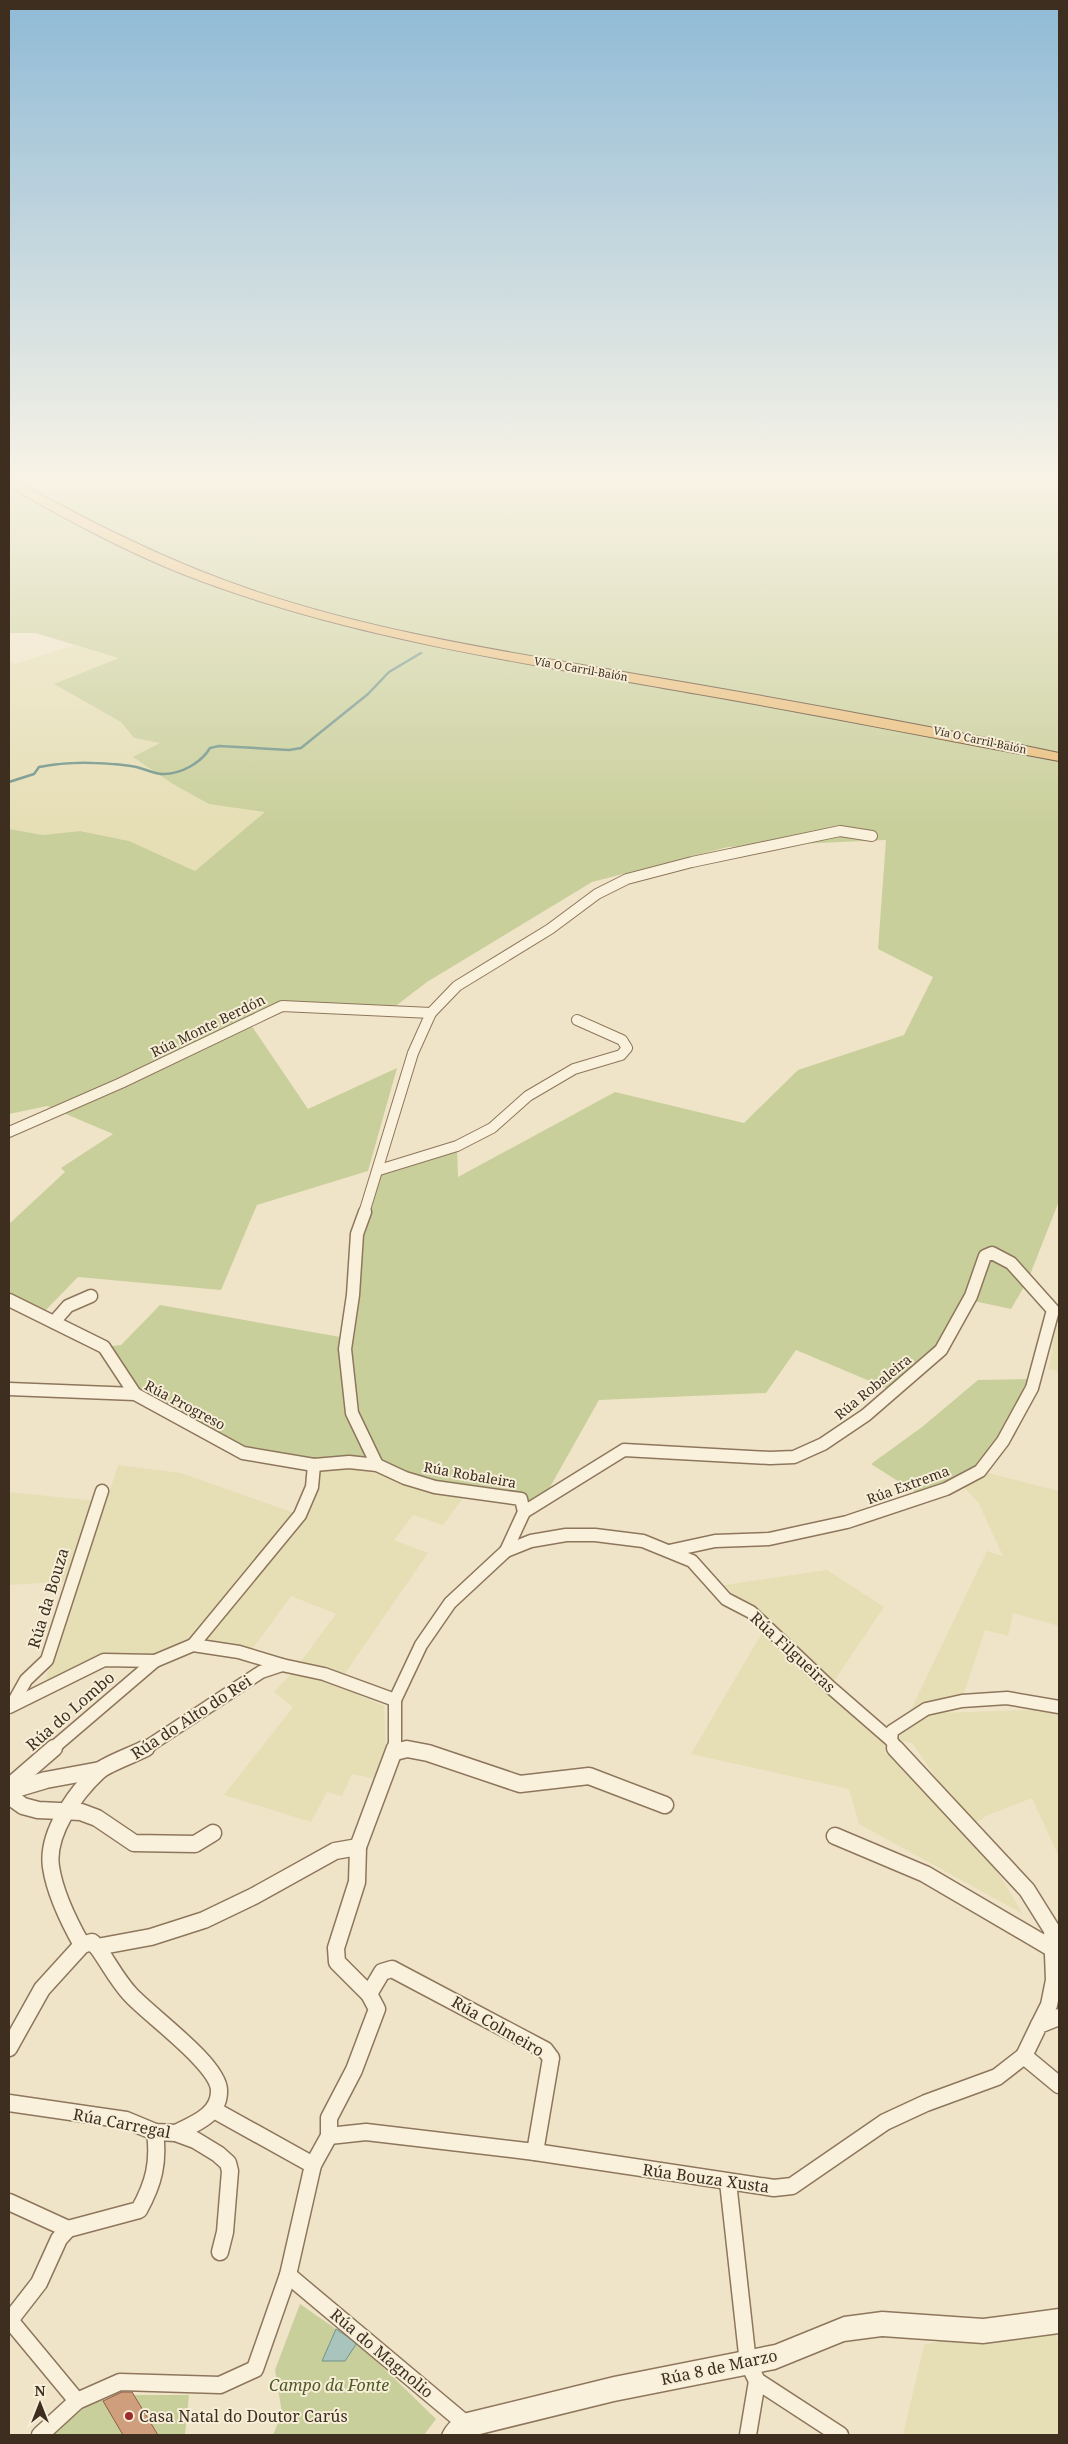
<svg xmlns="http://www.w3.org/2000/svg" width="1068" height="2444" font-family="'Noto Serif',serif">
<rect width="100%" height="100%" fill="#f0e4c8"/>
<g fill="#e6deb5">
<polygon points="178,638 54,684 121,722 134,738 161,743 134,758 209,804 266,811 195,871 129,841 81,831 43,835 9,829 9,660 15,664 74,645 120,658"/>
<polygon points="1059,1306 1059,1372 1049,1369"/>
<polygon points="349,1462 468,1491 443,1525 413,1515 394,1540 428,1553 337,1685 384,1706 386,1751 376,1779 352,1774 342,1796 327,1792 311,1822 224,1795 293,1707 274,1692 293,1672 336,1614 291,1596 248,1655 193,1645 155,1661 104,1660 45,1689 50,1657 73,1581 9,1585 9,1492 106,1502 118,1465 181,1473 300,1515 314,1465"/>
<polygon points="980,1471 1059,1491 1059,1626 1013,1613 1008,1636 985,1630 962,1699 907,1718 987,1551 1003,1556 978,1502 959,1482"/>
<polygon points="827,1570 884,1607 830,1687 966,1821 912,1743 900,1740 899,1735 915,1722 936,1713 1059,1709 1059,1857 1032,1798 988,1815 970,1826 1023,1914 859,1824 849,1789 691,1754 766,1626 774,1633 724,1585"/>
<polygon points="1053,2323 1059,2346 1059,2435 903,2435 924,2345 983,2331"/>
</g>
<g fill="#c9cf9b">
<polygon points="9,481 1059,481 1059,1201 1028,1280 1011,1309 969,1300 941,1350 891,1390 796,1350 766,1393 599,1400 541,1503 468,1491 377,1465 243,1453 135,1394 104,1347 121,1345 160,1305 346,1338 357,1234 379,1170 457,1146 458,1177 615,1092 744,1123 798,1070 904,1035 933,977 878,949 886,840 728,847 592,882 427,982 393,1008 282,1006 249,1022 308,1109 397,1068 368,1171 257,1205 221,1290 78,1277 41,1315 9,1300 9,1224 65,1172 61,1168 113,1134 47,1106 9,1114 9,829 43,835 80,831 129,841 195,871 265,812 209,804 173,784 133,757 160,743 134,738 121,722 54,684 119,658 35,633 9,633"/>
<polygon points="1028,1379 1032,1388 1006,1436 959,1482 923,1497 871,1464 922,1427 978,1380"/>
<polygon points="300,2304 362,2347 436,2419 424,2435 273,2435 282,2413 275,2370"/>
<polygon points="134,2395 189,2395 185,2435 158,2435"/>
<polygon points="100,2396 125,2435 55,2435 67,2421"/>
</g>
<polygon fill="#a9c4bc" stroke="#6f938a" points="336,2329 357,2343 345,2361 322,2361"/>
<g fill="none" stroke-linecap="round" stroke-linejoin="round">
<path stroke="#6f938a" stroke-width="2.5" d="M 9,782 L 34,774 L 39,767 C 68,761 101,762 131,766 C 141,767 151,773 161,774 C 180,775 201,763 210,748 L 219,746 L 289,750 L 301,748 L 368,694 L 389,672 L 421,653"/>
</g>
<polygon fill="#cf9f7d" stroke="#8d5f41" points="122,2392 132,2392 158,2435 123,2435 103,2401"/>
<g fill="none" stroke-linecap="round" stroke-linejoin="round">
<defs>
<g id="minor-far2">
<polyline points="9,1132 121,1083 282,1006 431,1013"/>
<polyline points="379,1170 457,1146 492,1128 528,1096 574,1069 621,1055 627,1048 622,1040 577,1020"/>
<polyline points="364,1213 413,1053 431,1013 457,986 550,929 597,894 627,879 692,862 840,831 872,836"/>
</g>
<g id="minor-far1">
<polyline points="365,1212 357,1234 353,1295 345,1349 352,1413 377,1465"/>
<polyline points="9,1300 104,1347 135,1394"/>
<polyline points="54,1322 68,1306 91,1296"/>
<polyline points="9,1389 135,1394 243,1453 314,1465 349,1462 377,1465 405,1478 435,1487 521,1499 524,1512 506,1551"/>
<polyline points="524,1512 624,1450 770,1458 794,1457 823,1444 866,1415 941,1350 971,1296 985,1256 992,1253 1011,1263 1053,1310 1032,1388 1003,1441 980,1471 946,1489 847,1522 769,1539 715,1541 669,1551"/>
<polyline points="193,1645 300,1515 312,1487 314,1465"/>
<polyline points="12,1705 26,1680 47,1660 102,1491"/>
<polyline points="9,1707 104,1660 155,1661 193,1645 239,1652 282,1665 324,1674 395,1700"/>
<polyline points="891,1740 892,1731 926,1709 962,1701 1007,1698 1059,1707"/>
<polyline points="52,1749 155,1661"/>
<polyline points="144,1749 261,1672 282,1665"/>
<polyline points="395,1749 395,1700 421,1645 450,1603 506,1551 531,1541 566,1535 595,1535 643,1541 692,1561 726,1599 751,1612 830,1687 891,1740 897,1749"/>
</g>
<g id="minor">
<polyline points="895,1748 1027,1890 1052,1930 1054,1980 1049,2005 1039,2025"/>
<polyline points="395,1752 407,1749 428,1753 520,1784 589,1776 665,1805"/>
<polyline points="9,1787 54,1748"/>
<polyline points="9,1791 46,1780 100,1770"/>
<polyline points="9,1796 23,1806 38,1810 81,1812 97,1818 134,1843 195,1844 213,1833"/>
<polyline points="835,1836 925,1874 1053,1949"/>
<path d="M 82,1945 C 69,1922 55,1894 51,1867 C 46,1834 75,1793 99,1771 C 107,1764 135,1754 146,1748"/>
<polyline points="82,1945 92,1942 97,1947 151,1937 204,1920 254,1896 335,1851 358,1847"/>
<path d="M 97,1947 C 108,1962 117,1980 130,1994 C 149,2015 218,2064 219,2090 C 220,2115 194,2124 176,2133"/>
<polyline points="369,1994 382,1972 392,1969 545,2050 551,2058 535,2152"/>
<polyline points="9,2048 42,1989 82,1945"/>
<polyline points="1024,2056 1059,2085"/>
<polyline points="9,2103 126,2120 155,2132 176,2133 195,2140 218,2154 228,2163 230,2171 225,2232 220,2252"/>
<polyline points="214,2110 313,2165"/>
<polyline points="329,2136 366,2132 535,2152 774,2188 792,2186 885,2122 926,2103 997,2077 1024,2056 1039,2025 1059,2017"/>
<polyline points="728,2182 748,2363 757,2381 840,2435"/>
<polyline points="9,2202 68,2229"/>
<polyline points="288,2275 467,2425 472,2435"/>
<polyline points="9,2319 77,2401"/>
<path d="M 11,2319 L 39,2283 L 59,2239 L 68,2229 L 139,2210 C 154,2183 159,2162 155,2132"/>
<polyline points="40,2435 77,2401 120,2382 220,2385 255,2369 288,2275 313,2165 329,2136 329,2118 354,2070 377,2009 369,1994 337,1962 336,1948 357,1882 358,1847 395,1748"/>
<polyline points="748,2435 757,2381"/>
</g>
<path id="tertiary" d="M 1059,2309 L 1059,2333 L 983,2343 L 882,2336 L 844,2341 L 775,2369 L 614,2401 L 476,2435 L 442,2435 C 447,2423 455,2417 467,2413 L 614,2377 L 775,2345 L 844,2317 L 882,2312 L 983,2319 Z"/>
<path id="trunk" d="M 9,481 L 17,481 C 91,523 166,560 246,588 C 370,631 501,651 629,673 C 755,694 881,717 1006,742 L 1059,753 L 1059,761 C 939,739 819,715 698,694 C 525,663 350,639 185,575 C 124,551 66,519 9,487 Z"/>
</defs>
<use href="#minor-far2" stroke="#8d765c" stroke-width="12"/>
<use href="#minor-far1" stroke="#8d765c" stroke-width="15"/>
<use href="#minor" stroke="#8d765c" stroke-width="19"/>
<use href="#tertiary" stroke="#8d765c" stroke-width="3"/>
<use href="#trunk" stroke="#5b4430" stroke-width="2"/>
<use href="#minor-far2" stroke="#faf1dc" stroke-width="10"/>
<use href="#minor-far1" stroke="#faf1dc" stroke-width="12"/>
<use href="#minor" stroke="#faf1dc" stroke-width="16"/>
<use href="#tertiary" fill="#faf1dc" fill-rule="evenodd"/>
<use href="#trunk" fill="#eabe7c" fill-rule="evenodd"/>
</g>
<linearGradient id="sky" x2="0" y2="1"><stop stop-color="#8fbad6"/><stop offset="0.58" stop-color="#f8f3e6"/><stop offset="1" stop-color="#f8f3e6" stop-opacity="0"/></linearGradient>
<rect width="1068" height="824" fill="url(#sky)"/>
<circle fill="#9e2a2b" stroke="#f7eed8" stroke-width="2" cx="129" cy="2416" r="5"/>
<g text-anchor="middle" stroke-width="4" stroke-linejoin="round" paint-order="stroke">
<g font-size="11" fill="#3d2e20" stroke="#f7eed8">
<text transform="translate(581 669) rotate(10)" y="4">Vía O Carril-Baión</text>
<text transform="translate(980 740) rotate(12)" y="4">Vía O Carril-Baión</text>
</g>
<g font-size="14" fill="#3d2e20" stroke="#f7eed8">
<text transform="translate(208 1026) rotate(-26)" y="5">Rúa Monte Berdón</text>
<text transform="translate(873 1387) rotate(-39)" y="5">Rúa Robaleira</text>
<text transform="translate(185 1405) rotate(28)" y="5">Rúa Progreso</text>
<text transform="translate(470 1475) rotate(10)" y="5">Rúa Robaleira</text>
<text transform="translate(908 1485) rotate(-20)" y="5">Rúa Extrema</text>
</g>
<g font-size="16" fill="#3d2e20" stroke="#f7eed8">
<text transform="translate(48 1598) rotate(-73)" y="6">Rúa da Bouza</text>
<text transform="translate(793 1652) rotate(43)" y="6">Rúa Filgueiras</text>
<text transform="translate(70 1711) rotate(-41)" y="6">Rúa do Lombo</text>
<text transform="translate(191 1717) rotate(-33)" y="6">Rúa do Alto do Rei</text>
<text transform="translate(498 2026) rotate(30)" y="6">Rúa Colmeiro</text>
<text transform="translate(122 2123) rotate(11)" y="6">Rúa Carregal</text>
<text transform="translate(706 2178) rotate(8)" y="6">Rúa Bouza Xusta</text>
<text transform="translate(382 2353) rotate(40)" y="6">Rúa do Magnolio</text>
<text transform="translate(719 2367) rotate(-12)" y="6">Rúa 8 de Marzo</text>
</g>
<g font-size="16" font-style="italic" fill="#4d5a26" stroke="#f7eed8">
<text x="329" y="2391">Campo da Fonte</text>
</g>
<g font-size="16" fill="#3d2e20" stroke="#f7eed8" text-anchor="start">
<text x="139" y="2422">Casa Natal do Doutor Carús</text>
</g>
</g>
<rect width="1068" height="2444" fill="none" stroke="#3d2e20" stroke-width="20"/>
<g transform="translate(40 2404)" stroke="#f7eed8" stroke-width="4" paint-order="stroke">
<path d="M0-4L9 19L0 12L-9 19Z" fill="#3d2e20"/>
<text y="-8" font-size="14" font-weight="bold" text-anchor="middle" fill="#3d2e20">N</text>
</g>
</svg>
